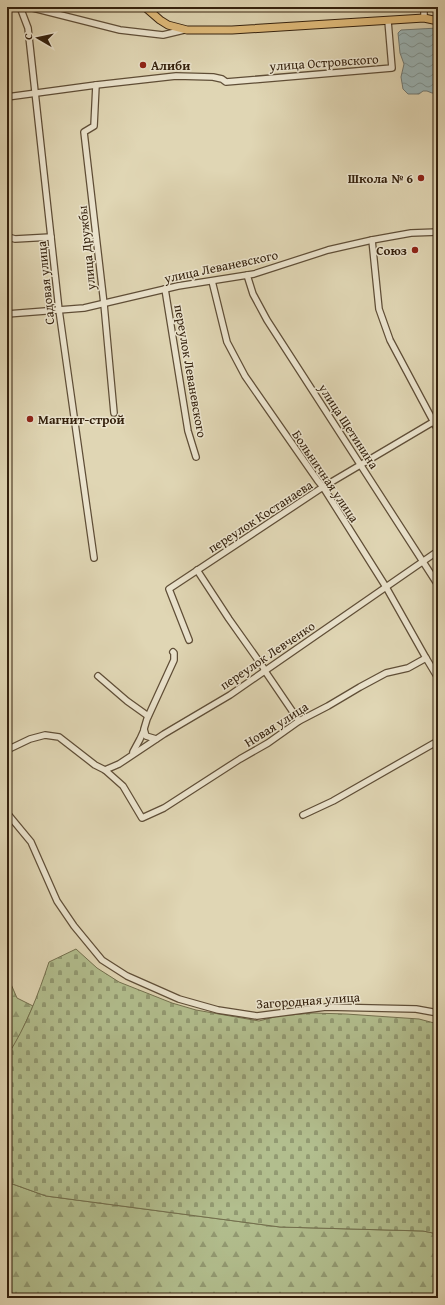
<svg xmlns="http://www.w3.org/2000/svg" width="445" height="1305" font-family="'Gentium Book Plus',serif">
<defs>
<pattern id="forest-firs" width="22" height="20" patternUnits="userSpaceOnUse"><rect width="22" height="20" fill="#b2be8e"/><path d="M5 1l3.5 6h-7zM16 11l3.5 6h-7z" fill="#929a72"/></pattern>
<pattern id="cemetery-stones" width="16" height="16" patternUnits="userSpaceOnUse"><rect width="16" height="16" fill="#b2be8e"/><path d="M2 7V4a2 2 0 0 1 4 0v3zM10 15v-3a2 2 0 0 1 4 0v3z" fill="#929a72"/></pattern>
<pattern id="water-waves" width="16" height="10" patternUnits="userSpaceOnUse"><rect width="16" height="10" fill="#9ab6b9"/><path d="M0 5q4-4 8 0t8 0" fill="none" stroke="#7e9495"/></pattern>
</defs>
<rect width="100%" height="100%" fill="#e0d6b4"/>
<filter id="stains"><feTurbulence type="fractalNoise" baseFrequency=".005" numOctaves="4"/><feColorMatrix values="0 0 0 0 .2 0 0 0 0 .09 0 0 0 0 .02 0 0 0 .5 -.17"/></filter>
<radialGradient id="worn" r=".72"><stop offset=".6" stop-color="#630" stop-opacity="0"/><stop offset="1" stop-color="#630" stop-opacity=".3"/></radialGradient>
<g fill="url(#forest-firs)" stroke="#73704e">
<polygon points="7,975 17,998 33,1006 18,1040 7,1056"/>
<polygon points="7,1182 46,1196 280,1227 423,1231 438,1234 438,1298 7,1298"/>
</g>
<path fill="url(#cemetery-stones)" stroke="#73704e" d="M 76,949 L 97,968 L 119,982 L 172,1003 L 196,1010 L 259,1021 L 278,1016 L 313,1013 L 346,1014 L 419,1019 L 438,1024 L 438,1234 L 423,1231 L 280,1227 L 46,1196 L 7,1182 L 7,1056 C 26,1027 38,995 49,962 Z"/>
<polygon fill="url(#water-waves)" stroke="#717a74" points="438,28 438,93 432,93 427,91 423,91 419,94 408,94 403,89 401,77 404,64 400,53 398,33 401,30"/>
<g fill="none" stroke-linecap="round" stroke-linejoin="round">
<defs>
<g id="minor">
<polyline points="20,7 28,28 59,310 94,558"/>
<polyline points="29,7 120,30 163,35 184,30"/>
<polyline points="424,7 424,18"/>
<polyline points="96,85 94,126 84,132 104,304 114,413"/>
<polyline points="7,97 96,85 176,76 213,77 222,79 226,82 392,68 388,21"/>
<polyline points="7,234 8,237 15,239 51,237"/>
<polyline points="372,240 379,309 390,340 438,430"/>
<polyline points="247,275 253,294 267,320 438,585"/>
<polyline points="212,281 227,342 245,376 318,481 323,487 386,587 426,658 438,678"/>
<polyline points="165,289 188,431 196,457"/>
<polyline points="7,314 84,308 178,286 254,274 328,250 372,240 411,233 438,232"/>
<polyline points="197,570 229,619 263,667 265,671 299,721"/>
<polyline points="189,640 169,589 323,487 438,419"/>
<polyline points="98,676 127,701 148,716"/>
<polyline points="156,739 146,736 144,729 147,719 174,660 174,653 173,652"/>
<polyline points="7,750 30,739 45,735 59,737 95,765 105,770 123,786 142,818 164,808 240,759 268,743 299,721 328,706 360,687 386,673 408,668 426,658"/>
<polyline points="133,752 140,739 144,730"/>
<polyline points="105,770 119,764 164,734 230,695 438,551"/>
<polyline points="7,813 31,842 57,901 74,926 102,960 127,976 179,999 218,1010 257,1016 326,1007 416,1009 438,1013"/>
<polyline points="303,815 333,801 438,741"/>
</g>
<polyline id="major" points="145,7 160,20 168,25 187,30 232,30 424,18 438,21"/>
</defs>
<use href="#minor" stroke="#5f4e37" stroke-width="8"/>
<use href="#major" stroke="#34210d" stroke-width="9"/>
<use href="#minor" stroke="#ebe4ce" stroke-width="5.5"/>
<use href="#major" stroke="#e0bb7a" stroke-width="7"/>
</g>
<g fill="#8f2418" stroke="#ebe4ce" stroke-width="1.5">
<circle cx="143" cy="65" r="4"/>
<circle cx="421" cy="178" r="4"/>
<circle cx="415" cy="250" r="4"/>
<circle cx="30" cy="419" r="4"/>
</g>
<g text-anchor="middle" stroke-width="3" stroke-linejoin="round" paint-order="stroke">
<g font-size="13" fill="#34210d" stroke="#ebe4ce">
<text transform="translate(324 62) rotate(-4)" y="5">улица Островского</text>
<text transform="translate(86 248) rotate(-96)" y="5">улица Дружбы</text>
<text transform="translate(221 266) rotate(-12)" y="5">улица Леваневского</text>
<text transform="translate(45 283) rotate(-96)" y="5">Садовая улица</text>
<text transform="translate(191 371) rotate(80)" y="5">переулок Леваневского</text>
<text transform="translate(349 426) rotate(57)" y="5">улица Щетинина</text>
<text transform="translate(326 476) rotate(56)" y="5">Больничная улица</text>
<text transform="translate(260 516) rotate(-33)" y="5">переулок Костанаева</text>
<text transform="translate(267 655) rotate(-34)" y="5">переулок Левченко</text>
<text transform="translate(276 724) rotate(-32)" y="5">Новая улица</text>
<text transform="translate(308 1000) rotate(-4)" y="5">Загородная улица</text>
</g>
<g font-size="13" font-weight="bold" fill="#34210d" stroke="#ebe4ce" text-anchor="start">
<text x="151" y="70">Алиби</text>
<text x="413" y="183" text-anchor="end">Школа № 6</text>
<text x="407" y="255" text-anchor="end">Союз</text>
<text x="38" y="424">Магнит-строй</text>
</g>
</g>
<rect width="445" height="1305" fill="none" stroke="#e0d6b4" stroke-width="24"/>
<rect x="8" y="8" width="429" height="1289" fill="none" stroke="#34210d" stroke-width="2"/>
<rect x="12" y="12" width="421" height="1281" fill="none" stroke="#34210d"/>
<g transform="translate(38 38) rotate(279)" stroke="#ebe4ce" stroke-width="3" paint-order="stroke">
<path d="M0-3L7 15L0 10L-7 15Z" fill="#34210d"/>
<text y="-6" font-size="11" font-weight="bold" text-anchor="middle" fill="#34210d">С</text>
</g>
<rect width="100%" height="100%" filter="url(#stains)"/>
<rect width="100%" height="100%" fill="url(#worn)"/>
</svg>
